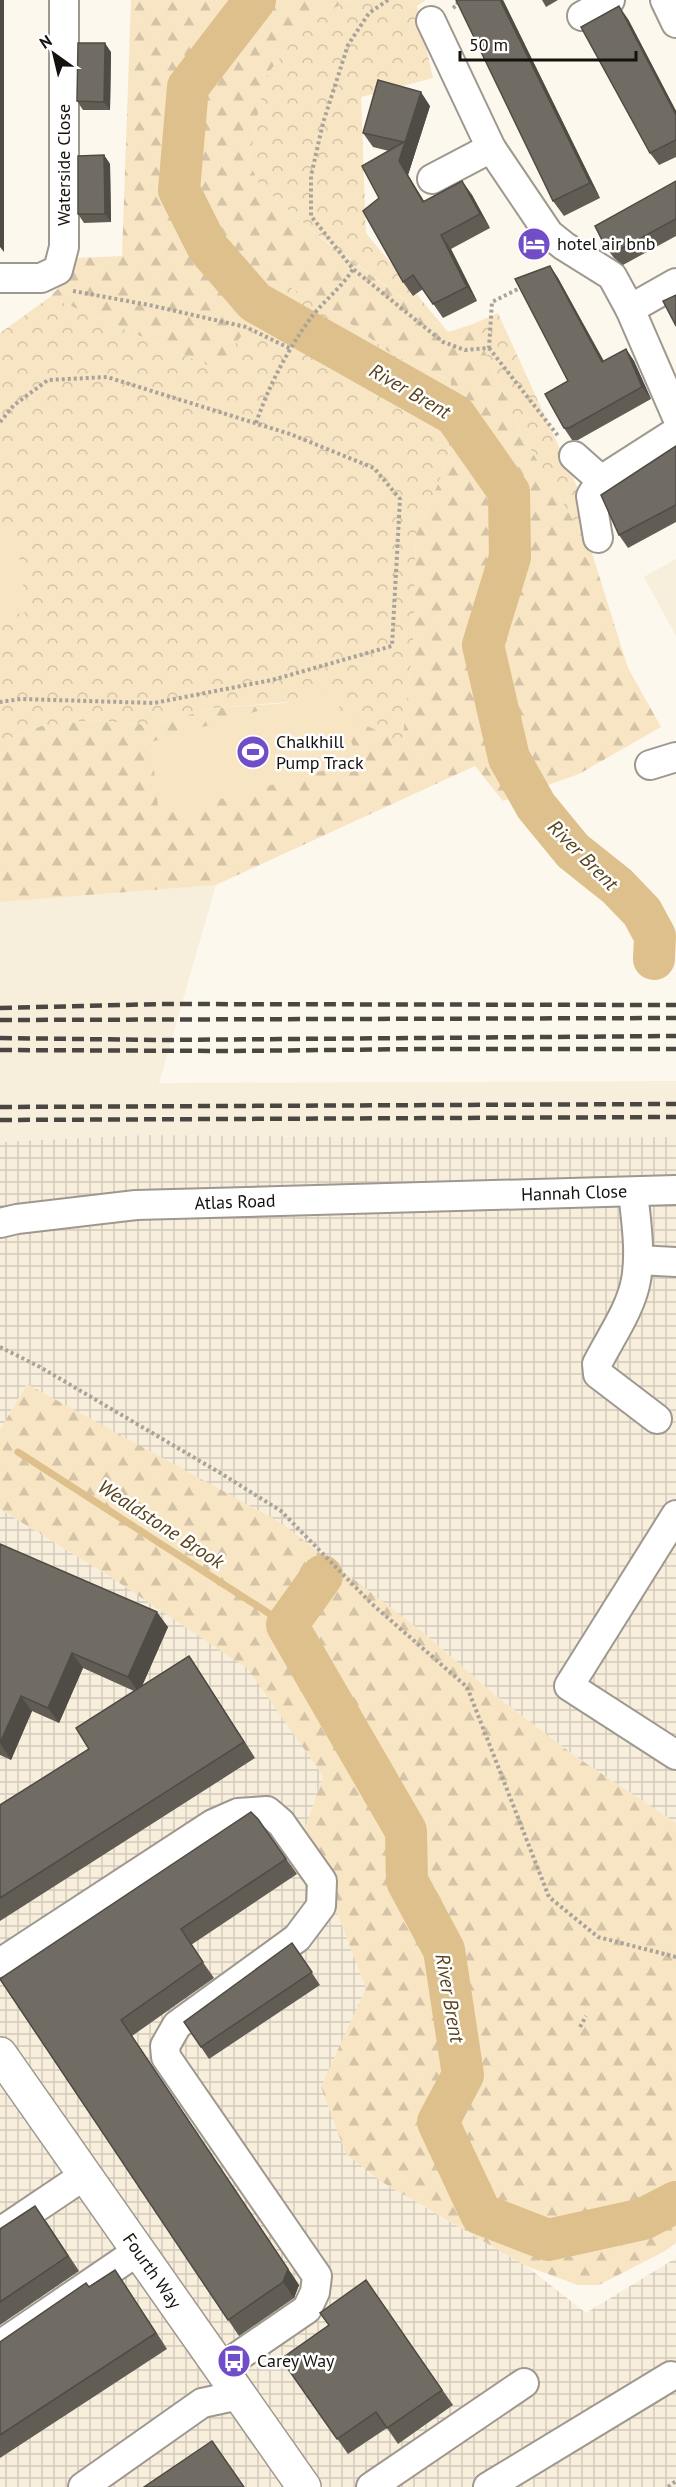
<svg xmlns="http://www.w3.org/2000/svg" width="676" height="2487" font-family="'PT Sans',sans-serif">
<defs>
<pattern id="industrial-grid" width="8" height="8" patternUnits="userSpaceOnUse" patternTransform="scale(1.5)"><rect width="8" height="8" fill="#f7eedc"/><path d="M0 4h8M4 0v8" fill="none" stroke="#d3cbbc"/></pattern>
<pattern id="forest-firs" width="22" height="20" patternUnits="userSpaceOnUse" patternTransform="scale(1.5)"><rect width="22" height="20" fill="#f8e5c4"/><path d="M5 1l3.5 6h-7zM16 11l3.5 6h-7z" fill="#d4c3a7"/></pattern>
<pattern id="park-crowns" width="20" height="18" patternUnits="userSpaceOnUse" patternTransform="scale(1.5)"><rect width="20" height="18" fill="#f8e5c4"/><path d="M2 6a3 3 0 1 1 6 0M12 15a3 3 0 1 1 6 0" fill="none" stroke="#d4c3a7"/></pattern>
</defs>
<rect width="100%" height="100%" fill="#fdf8ed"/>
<g fill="#f7eedc">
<polygon points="676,559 676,636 644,577"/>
<polygon points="216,885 159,1083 676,1081 676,1137 443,1138 145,1135 0,1142 0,902"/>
</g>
<g fill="url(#industrial-grid)">
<polygon points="145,1135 443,1138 676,1137 676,1823 575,1756 495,1695 420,1630 26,1385 0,1430 0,1142"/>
<polygon points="0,1509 109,1576 249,1669 323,1776 305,1829 366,1988 322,2087 382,2182 526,2266 586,2313 676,2258 676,2487 0,2487"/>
</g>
<g fill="url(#forest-firs)">
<polygon points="131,0 351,0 307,21 265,78 249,161 259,184 318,236 448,332 473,324 521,433 591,550 628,668 661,727 579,774 503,801 475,766 216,885 0,902 0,742 41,726 92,720 150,725 214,708 303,702 360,715 402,742 413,647 416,535 448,460 451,381 393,355 330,309 216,369 50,297 69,277 75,258 122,256"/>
<polygon points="27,1384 278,1521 420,1630 495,1695 575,1756 676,1823 676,2243 665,2251 599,2285 578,2285 526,2266 382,2182 346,2154 321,2087 366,1988 305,1829 323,1776 248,1669 109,1576 0,1509 0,1430"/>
</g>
<g fill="url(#park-crowns)">
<polygon points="351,0 426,0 417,6 433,78 361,97 366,233 448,332 315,233 259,184 249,161 265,78 307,21"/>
<polygon points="282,283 330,309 393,355 451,381 448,460 416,535 413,647 402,743 314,700 214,708 150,725 92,720 41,726 0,742 0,333 50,297 216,369"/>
<polygon points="498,313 594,524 591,550 521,433 473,324"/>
</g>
<g fill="#f8e5c4">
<polygon points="14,522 27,612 0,617 0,524"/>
<polygon points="333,689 358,761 159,816 151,742"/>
</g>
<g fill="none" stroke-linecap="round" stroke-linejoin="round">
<polyline stroke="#ddc08b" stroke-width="7" points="18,1452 287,1625"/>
<g stroke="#ddc08b" stroke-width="42">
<polyline points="255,0 188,87 179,190 208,248 255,302 455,415 509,492 510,557 483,645 509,758 536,806 573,851 617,886 642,912 655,936 654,959"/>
<polyline points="322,1576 287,1625 406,1831 407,1881 444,1950 463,2075 438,2122 481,2214 548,2240 643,2219 676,2202"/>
</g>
<defs>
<g id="minor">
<polyline points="665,0 676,23"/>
<polyline points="582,16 610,0"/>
<polyline points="431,21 491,148 549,234 564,246 612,276 630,309 676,415"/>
<polyline points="432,179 491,148"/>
<polyline points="0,278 41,278 58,270 64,247 64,0"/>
<polyline points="630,309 676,283"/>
<polyline points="574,456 601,480 676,432"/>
<polyline points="598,538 591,496 601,480"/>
<polyline points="650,765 676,757"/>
<path d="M 633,1192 C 636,1220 641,1252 636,1280 C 631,1309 610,1338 597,1364 L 598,1374 L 657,1419"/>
<polyline points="0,1223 17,1219 136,1205 676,1190"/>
<polyline points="638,1260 676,1262"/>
<polyline points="676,1515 569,1686 676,1755"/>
<polyline points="0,1963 213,1824 238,1813 267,1811 281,1823 322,1881 321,1906 297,1938 177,2025 165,2046 166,2057 317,2276 315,2292 307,2309 221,2368"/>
<polyline points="0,2232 85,2175"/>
<polyline points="0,2345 138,2251"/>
<polyline points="83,2487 202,2403 239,2395"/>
<polyline points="371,2487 524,2383"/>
<polyline points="488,2487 671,2376"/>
</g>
<polyline id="major" points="0,2054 304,2487"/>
</defs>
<use href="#minor" stroke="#9e988f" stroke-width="32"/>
<use href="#major" stroke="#9e988f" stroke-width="36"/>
<g stroke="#a8a49b" stroke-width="4" stroke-dasharray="3 3" stroke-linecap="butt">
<polyline points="388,0 369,13 348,45 323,123 311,176 311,216 353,269 443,342 465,350 489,348 492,302 522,287"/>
<polyline points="453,8 458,4 456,0"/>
<polyline points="73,291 149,305 246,327 291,349"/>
<polyline points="489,348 559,437"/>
<polyline points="0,422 14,405 48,380 107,377 290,434 374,468 400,499 392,646 272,680 154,703 21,699 0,702"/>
<path d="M 256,423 C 269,385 289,347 313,315 C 326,299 342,287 353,269"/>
<polyline points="0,1347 40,1367 222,1474 281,1511 372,1604 467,1687 549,1897 598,1937 676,1957"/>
<polyline points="580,2027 586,2016"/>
<polyline points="668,2487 676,2481"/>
</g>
<use href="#minor" stroke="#fff" stroke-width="28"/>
<use href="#major" stroke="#fff" stroke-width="33"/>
<g stroke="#4a4742" stroke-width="4.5" stroke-dasharray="12 6" stroke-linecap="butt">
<polyline points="0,1008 163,1004 676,1005"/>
<polyline points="0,1020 676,1018"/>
<polyline points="0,1038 158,1040 676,1036"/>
<polyline points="0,1050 230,1051 423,1049 676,1049"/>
<polyline points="0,1107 676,1104"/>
<polyline points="0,1120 676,1117"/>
</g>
</g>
<g fill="#615d55">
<polygon points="503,0 600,198 564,216 553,201"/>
<polygon points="542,0 558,0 546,7"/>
<polygon points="628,19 676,111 676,157 659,165 650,153"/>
<polygon points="111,52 110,110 83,110 77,101"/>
<polygon points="430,106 408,175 424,201 462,181 472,195 490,228 451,249 477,301 443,318 423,289 413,296 403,282 379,198 389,151 373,147 363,133"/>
<polygon points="104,155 110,164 111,222 84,223 78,214"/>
<polygon points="676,181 676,236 623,265 614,258 605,246"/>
<polygon points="550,266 558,278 604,361 626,349 634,361 651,399 578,440 572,440 564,428 568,381"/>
<polygon points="676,446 676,522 628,548 619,535"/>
<polygon points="0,1544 168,1627 142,1686 189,1656 255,1758 0,1921 0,1805 89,1749 134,1691 83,1668 59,1723 32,1711 11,1760 0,1755"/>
<polygon points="258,1819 297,1874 191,1945 214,1978 132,2036 299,2285 294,2298 239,2336 0,1980"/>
<polygon points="292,1943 320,1985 209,2059 184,2022"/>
<polygon points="46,2221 79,2271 0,2325 0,2229"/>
<polygon points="115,2270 167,2349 0,2458 0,2342"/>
<polygon points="366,2280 453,2405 398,2444 387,2428 348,2454 281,2359 329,2325"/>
</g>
<g fill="#4f4c45">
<polygon points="0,0 4,0 4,252 0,247"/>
<polygon points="500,0 503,0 600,198 590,183"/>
<polygon points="619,6 628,19 676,111 676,115"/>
<polygon points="105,43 111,52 110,110 104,102"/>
<polygon points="421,92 430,106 408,175 433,216 423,202 399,161"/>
<polygon points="104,155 110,164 111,222 105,214"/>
<polygon points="462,181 472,195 490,228 480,214"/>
<polygon points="441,235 451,249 477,301 467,287"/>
<polygon points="550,266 558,278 611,375 602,362"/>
<polygon points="626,349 634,361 651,399 642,387"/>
<polygon points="157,1612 168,1627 139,1693 128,1677"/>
<polygon points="72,1653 83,1668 59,1723 48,1708"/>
<polygon points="189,1656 200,1672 255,1758 244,1742"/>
<polygon points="21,1696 32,1711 11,1760 0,1743"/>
<polygon points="132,2036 299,2285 294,2298 283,2282"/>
<polygon points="115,2270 126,2286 167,2349 156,2333"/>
</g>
<g fill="#716c63" stroke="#4f4c45" stroke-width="1.5">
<polygon points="456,0 500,0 590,183 553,201"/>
<polygon points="619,6 676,115 676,140 650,153 581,27"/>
<polygon points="78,43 105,43 104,102 77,101"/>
<polygon points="378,80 421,92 399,161 423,202 462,181 480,214 441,235 467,287 433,304 413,275 403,282 363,211 379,198 362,166 404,142 363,133"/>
<polygon points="104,155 105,214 78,214 78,156"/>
<polygon points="676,181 676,219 615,252 605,246 595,226"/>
<polygon points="550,266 602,362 626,349 642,387 569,428 564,428 545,394 568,381 515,279"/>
<polygon points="676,295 676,326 663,301"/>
<polygon points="676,446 676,505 619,535 601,495"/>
<polygon points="0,1544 157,1612 128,1677 72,1653 48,1708 21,1696 0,1743"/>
<polygon points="189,1656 244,1742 0,1898 0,1805 89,1749 76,1728"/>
<polygon points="251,1812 258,1819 286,1859 181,1929 203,1962 121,2020 288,2269 283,2282 228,2320 0,1979"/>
<polygon points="292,1943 312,1972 201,2047 184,2022"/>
<polygon points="35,2206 68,2256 0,2302 0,2229"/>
<polygon points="115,2270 156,2333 0,2435 0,2342 86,2283 89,2287"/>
<polygon points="366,2280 442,2390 387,2428 376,2412 337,2439 281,2359 329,2325 320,2313"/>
<polygon points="212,2441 244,2487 144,2487"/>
</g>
<defs>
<symbol id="hotel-disc" viewBox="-11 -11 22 22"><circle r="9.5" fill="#714ec7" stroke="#fff"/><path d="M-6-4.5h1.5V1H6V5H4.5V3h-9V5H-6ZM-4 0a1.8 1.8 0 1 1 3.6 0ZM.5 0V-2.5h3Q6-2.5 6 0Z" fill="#fff"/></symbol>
<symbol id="stadium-disc" viewBox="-11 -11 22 22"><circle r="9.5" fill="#714ec7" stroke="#fff"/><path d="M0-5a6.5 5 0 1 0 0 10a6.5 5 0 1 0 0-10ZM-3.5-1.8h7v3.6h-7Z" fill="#fff"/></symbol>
<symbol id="bus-disc" viewBox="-11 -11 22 22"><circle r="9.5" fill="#714ec7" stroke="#fff"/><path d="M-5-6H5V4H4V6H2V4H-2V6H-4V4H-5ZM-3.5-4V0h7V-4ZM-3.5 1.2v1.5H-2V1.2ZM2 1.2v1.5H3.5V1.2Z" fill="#fff"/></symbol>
</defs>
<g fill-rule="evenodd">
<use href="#hotel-disc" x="515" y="225" width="38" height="38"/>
<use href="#stadium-disc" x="234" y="733" width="38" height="38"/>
<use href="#bus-disc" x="215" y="2342" width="38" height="38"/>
</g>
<g text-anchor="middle" stroke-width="5" stroke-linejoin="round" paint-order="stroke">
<g font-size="18" fill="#14120e" stroke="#fff">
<text transform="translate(64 165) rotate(-90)" y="6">Waterside Close</text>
<text transform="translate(574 1193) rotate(-2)" y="6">Hannah Close</text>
<text transform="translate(235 1202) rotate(-2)" y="6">Atlas Road</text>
<text transform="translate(152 2271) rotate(55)" y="6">Fourth Way</text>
</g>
<g font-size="18" fill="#14120e" stroke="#fff" text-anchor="start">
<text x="557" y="250">hotel air bnb</text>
<text x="276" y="748">Chalkhill<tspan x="276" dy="21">Pump Track</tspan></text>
<text x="257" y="2367">Carey Way</text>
</g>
<g font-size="20" font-style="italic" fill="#59441b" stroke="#fff">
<text transform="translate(410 391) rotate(30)" y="7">River Brent</text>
<text transform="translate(583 855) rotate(45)" y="7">River Brent</text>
<text transform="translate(161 1524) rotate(33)" y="7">Wealdstone Brook</text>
<text transform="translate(450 1998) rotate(80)" y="7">River Brent</text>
</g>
</g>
<g transform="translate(54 54) rotate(326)" stroke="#ffffff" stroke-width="4.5" paint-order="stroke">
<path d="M0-4.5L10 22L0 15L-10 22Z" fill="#14120e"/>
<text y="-9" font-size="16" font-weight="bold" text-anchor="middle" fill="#14120e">N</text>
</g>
<path d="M460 51v9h176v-9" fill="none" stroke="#14120e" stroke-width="3"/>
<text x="469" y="51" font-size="18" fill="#14120e" stroke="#ffffff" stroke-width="4.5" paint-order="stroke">50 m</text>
</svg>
